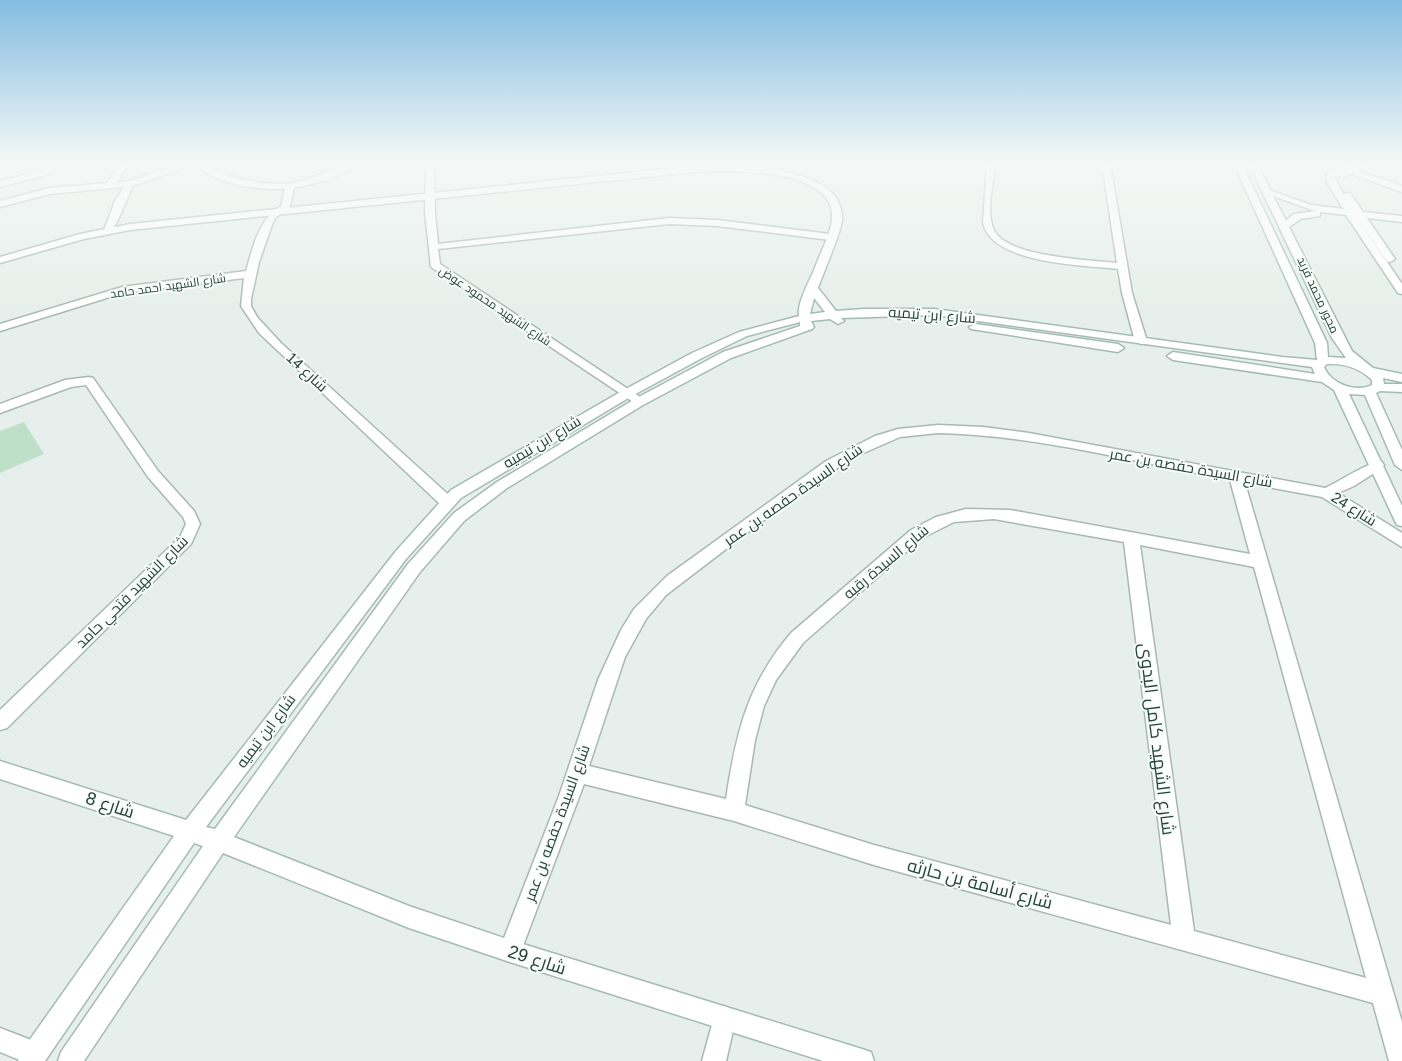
<svg xmlns="http://www.w3.org/2000/svg" width="1402" height="1061" font-family="Arial,Cairo,sans-serif">
<rect width="100%" height="100%" fill="#e6efeb"/>
<polygon fill="#bfe0c8" points="24,422 44,454 0,473 0,431"/>
<g fill="none" stroke-linecap="round" stroke-linejoin="round">
<defs>
<g id="street">
<polygon points="54,164 66,164 46,175 0,187 0,181 40,171"/>
<path d="M 120,164 L 128,164 L 117,183 C 144,180 168,164 195,164 L 133,186 C 128,195 116,230 109,233 L 104,230 L 115,201 L 124,187 L 50,194 L 0,207 L 0,201 L 50,188 L 107,183 Z"/>
<path d="M 196,164 C 207,164 214,171 225,174 C 243,181 263,184 282,184 C 310,184 333,164 360,164 L 328,180 L 294,188 L 290,207 L 275,218 L 272,225 L 259,262 L 251,299 L 251,306 L 257,317 L 281,343 L 452,498 L 454,502 L 452,506 L 442,506 L 259,333 L 241,306 L 244,278 L 123,293 L 0,331 L 0,324 L 122,287 L 246,271 C 253,247 258,220 281,206 L 285,189 C 258,190 215,185 196,164 Z"/>
<polygon points="426,164 434,164 435,213 438,244 669,218 717,220 830,234 835,237 830,240 717,226 669,224 438,249 440,264 643,399 645,402 639,406 431,267 425,213"/>
<path d="M 987,164 L 995,164 C 994,184 985,211 994,230 C 1006,257 1090,260 1117,263 L 1102,164 L 1110,164 L 1132,293 L 1147,341 L 1145,343 L 1141,344 L 1135,341 L 1122,293 L 1118,269 C 1083,265 992,264 983,223 Z"/>
<polygon points="1343,164 1354,164 1344,171 1360,164 1372,164 1358,171 1402,186 1402,192 1351,174 1341,178 1337,175 1334,176 1343,194 1350,193 1363,212 1402,216 1402,222 1367,218 1395,259 1390,262 1386,261 1356,216 1402,284 1402,294 1398,293 1346,215 1320,212 1320,216 1300,219 1288,228 1282,228 1282,224 1294,214 1315,211 1265,193 1269,190 1311,205 1343,209 1327,182 1326,175"/>
<polygon points="89,377 93,378 158,471 194,511 200,524 191,544 7,728 0,730 0,710 180,537 186,524 183,517 148,477 86,385 71,387 0,413 0,404 65,380"/>
<path d="M 938,425 L 983,427 L 1029,433 L 1325,488 C 1337,483 1373,459 1382,462 L 1384,465 L 1382,468 L 1354,486 L 1338,493 L 1402,533 L 1402,547 L 1322,497 L 1245,483 L 1402,1022 L 1402,1061 L 1389,1061 L 1373,1003 L 874,865 L 734,821 L 584,784 L 518,959 L 510,962 L 502,959 L 499,951 L 559,796 L 598,680 L 621,630 L 634,609 L 667,576 L 826,461 L 875,436 L 898,429 ZM 938,433 C 1035,435 1135,462 1230,480 L 1250,554 L 1010,510 L 966,509 L 936,517 L 911,530 L 791,633 C 747,685 736,733 726,799 L 589,766 L 625,657 L 646,619 L 666,595 L 789,501 L 852,458 L 900,437 ZM 994,519 L 1124,542 L 1171,925 L 874,845 L 745,805 L 755,740 L 764,706 L 776,680 L 803,643 L 922,538 L 954,522 ZM 1140,545 L 1254,567 L 1366,978 L 1194,931 Z"/>
<polygon points="724,1006 732,1010 736,1018 726,1061 702,1061 716,1010"/>
<polygon points="0,1028 44,1045 47,1054 44,1061 22,1061 0,1052"/>
</g>
<g id="secondary">
<path d="M 1234,164 L 1242,164 L 1327,343 L 1328,357 L 1346,358 L 1332,338 L 1249,164 L 1257,164 L 1352,351 L 1373,368 L 1402,374 L 1402,382 L 1383,378 L 1384,384 L 1402,384 L 1402,392 L 1380,391 L 1376,393 L 1402,450 L 1402,470 L 1395,465 L 1365,395 L 1349,394 L 1402,506 L 1402,526 L 1397,525 L 1395,521 L 1334,390 L 1322,382 L 1173,360 L 1167,356 L 1173,352 L 1315,374 L 1312,367 L 934,315 L 841,318 L 844,321 L 838,324 L 830,319 L 811,321 L 814,327 L 812,329 L 731,358 L 643,405 L 507,488 L 464,521 L 420,572 L 234,837 L 409,906 L 510,940 L 862,1049 L 871,1052 L 874,1061 L 823,1061 L 510,962 L 409,928 L 223,853 L 84,1061 L 58,1061 L 61,1052 L 203,846 L 194,843 L 45,1061 L 18,1061 L 21,1052 L 174,836 L 0,779 L 0,761 L 186,820 L 396,551 L 451,490 L 622,391 L 692,353 L 739,332 L 799,316 C 797,303 809,282 814,270 C 819,256 831,233 832,219 C 836,167 728,170 694,172 L 130,230 L 84,239 L 0,263 L 0,257 L 80,234 L 130,224 L 694,166 C 731,165 845,163 842,220 C 841,233 823,273 818,288 L 836,311 L 864,309 L 934,309 L 1282,357 L 1317,360 L 1315,343 ZM 814,298 L 825,312 L 810,314 ZM 800,322 L 800,326 L 723,352 L 635,399 L 497,482 L 454,513 L 408,564 L 215,829 L 206,827 L 406,559 L 461,498 L 630,397 L 700,359 L 747,336 ZM 1327,364 C 1344,363 1360,368 1372,380 L 1372,385 C 1356,393 1331,384 1324,367 Z"/>
<polygon points="975,324 1118,344 1124,348 1118,352 971,329 969,327"/>
</g>
</defs>
<use href="#street" stroke="#a8b8b2" stroke-width="3"/>
<use href="#secondary" stroke="#a4bbb3" stroke-width="3"/>
<use href="#street" fill="#fff" fill-rule="evenodd"/>
<use href="#secondary" fill="#fff" fill-rule="evenodd"/>
</g>
<linearGradient id="sky" x2="0" y2="1"><stop stop-color="#84bce0"/><stop offset="0.52" stop-color="#f4f8f6"/><stop offset="1" stop-color="#f4f8f6" stop-opacity="0"/></linearGradient>
<rect width="1402" height="313" fill="url(#sky)"/>
<g text-anchor="middle" stroke-width="4" stroke-linejoin="round" paint-order="stroke">
<g font-size="12" fill="#24423a" stroke="#f7fbf9">
<text transform="translate(168 286) rotate(-8)" y="4">شارع الشهيد احمد حامد</text>
<text transform="translate(1318 295) rotate(65)" y="4">محور محمد فريد</text>
<text transform="translate(495 306) rotate(34)" y="4">شارع الشهيد محمود عوض</text>
</g>
<g font-size="15" fill="#24423a" stroke="#f7fbf9">
<text transform="translate(932 315) rotate(4)" y="5">شارع ابن تيميه</text>
<text transform="translate(307 372) rotate(43)" y="5">شارع 14</text>
<text transform="translate(542 442) rotate(-31)" y="5">شارع ابن تيميه</text>
<text transform="translate(1191 468) rotate(10)" y="5">شارع السيدة حفصه بن عمر</text>
<text transform="translate(793 495) rotate(-35)" y="5">شارع السيدة حفصه بن عمر</text>
<text transform="translate(1354 509) rotate(32)" y="5">شارع 24</text>
<text transform="translate(886 562) rotate(-40)" y="5">شارع السيدة رقيه</text>
<text transform="translate(132 592) rotate(-45)" y="5">شارع الشهيد فتحي حامد</text>
<text transform="translate(266 731) rotate(-53)" y="5">شارع ابن تيميه</text>
<text transform="translate(557 823) rotate(-70)" y="5">شارع السيدة حفصه بن عمر</text>
</g>
<g font-size="18" fill="#24423a" stroke="#f7fbf9">
<text transform="translate(1157 739) rotate(83)" y="6">شارع الشهيد كامل البدوى</text>
<text transform="translate(110 805) rotate(18)" y="6">شارع 8</text>
<text transform="translate(980 884) rotate(15)" y="6">شارع أسامة بن حارثه</text>
<text transform="translate(537 960) rotate(18)" y="6">شارع 29</text>
</g>
</g>
</svg>
